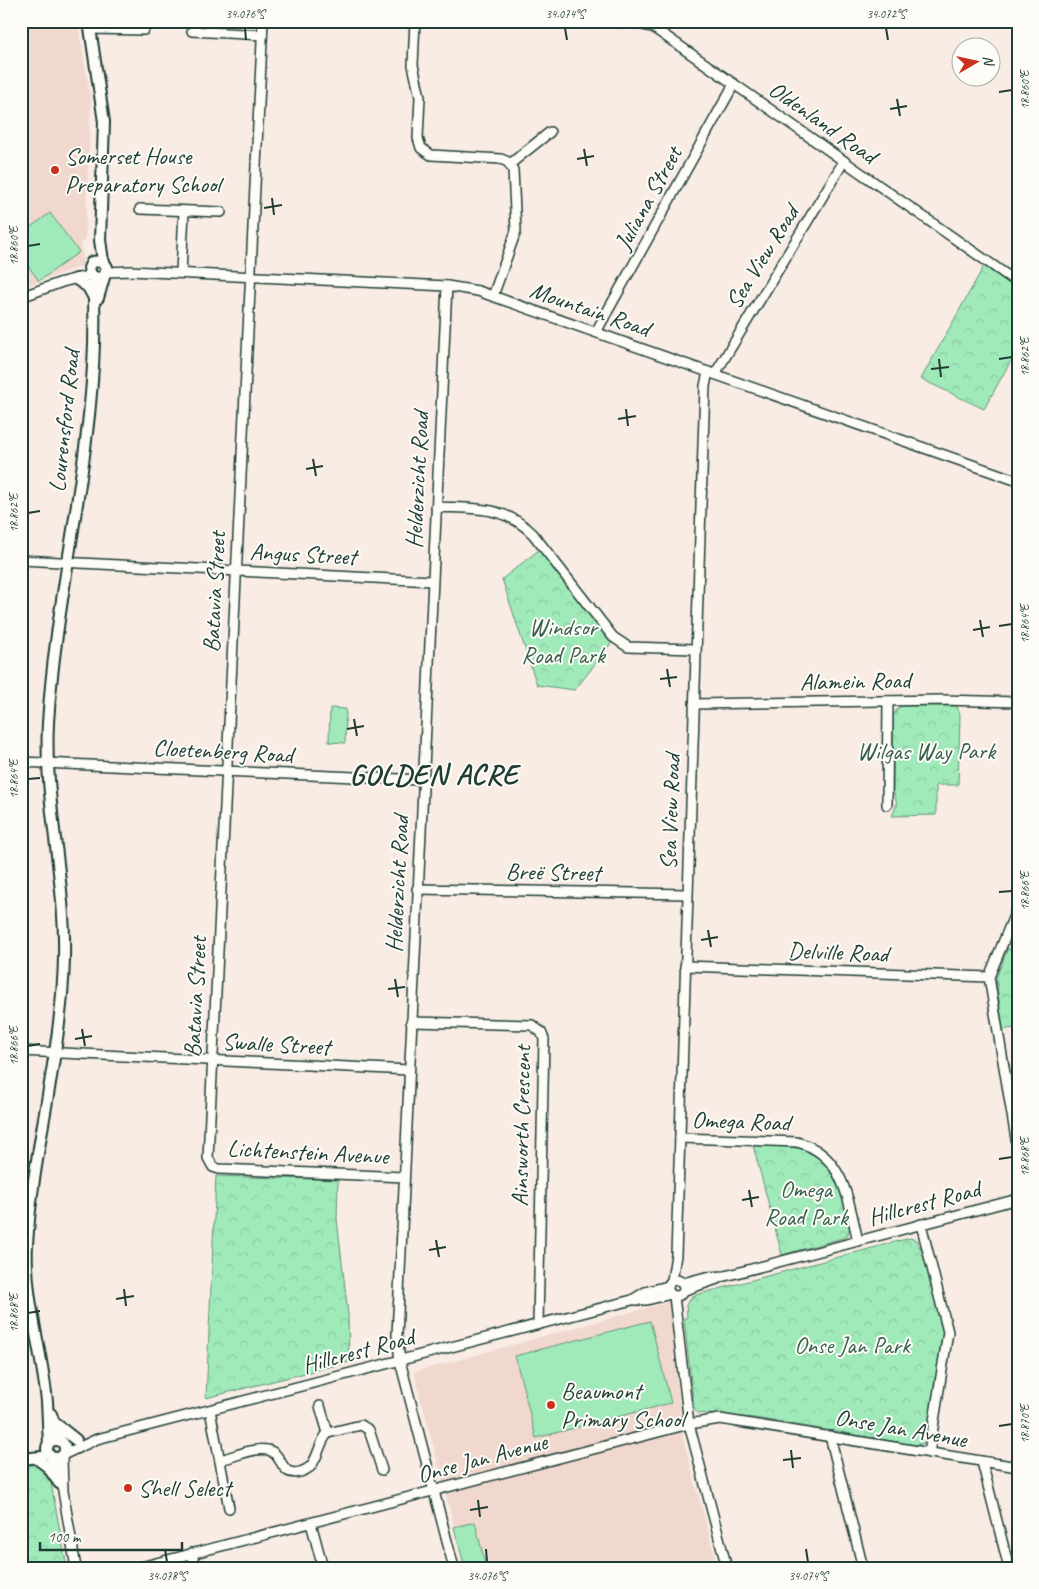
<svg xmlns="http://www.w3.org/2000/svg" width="1039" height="1589" font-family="Caveat,sans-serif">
<defs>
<pattern id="park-crowns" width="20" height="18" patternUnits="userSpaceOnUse" patternTransform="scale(1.25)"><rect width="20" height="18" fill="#a0eaba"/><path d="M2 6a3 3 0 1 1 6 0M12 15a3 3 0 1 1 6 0" fill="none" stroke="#89caa0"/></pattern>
</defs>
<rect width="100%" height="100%" fill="#f8ece4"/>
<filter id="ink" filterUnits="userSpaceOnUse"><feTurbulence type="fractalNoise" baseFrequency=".02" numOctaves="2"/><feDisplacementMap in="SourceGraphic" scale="10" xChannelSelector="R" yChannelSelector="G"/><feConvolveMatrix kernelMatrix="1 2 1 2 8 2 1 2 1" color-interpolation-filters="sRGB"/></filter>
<g filter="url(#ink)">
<g fill="#f1d8ce">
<polygon points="57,21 75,21 78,26 91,100 85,241 80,243 84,265 21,288 21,28"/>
<polygon points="669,1302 683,1438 718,1568 465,1568 414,1372"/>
</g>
<g fill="#a0eaba" stroke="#609477">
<polygon points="50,213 79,252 39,281 21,256 21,234"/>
<polygon points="330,708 346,709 345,743 329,742"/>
<polygon points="650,1321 671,1403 536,1438 515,1356"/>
<polygon points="475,1522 486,1568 465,1568 454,1527"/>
</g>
<g fill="url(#park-crowns)" stroke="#609477">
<polygon points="984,266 1018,290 1018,348 984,409 921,379"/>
<polygon points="539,550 612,642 575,690 537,685 502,579"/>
<polygon points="902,706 957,706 960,715 958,785 936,785 936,815 892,816 897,804 893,790 893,717 897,709"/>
<polygon points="1008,948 1018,952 1018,1027 1003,1030 996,978"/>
<path d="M 753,1145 C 811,1147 828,1147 845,1208 C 847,1217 853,1228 846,1237 L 782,1255 Z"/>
<polygon points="216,1176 338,1180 337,1219 348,1314 349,1362 206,1398"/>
<polygon points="910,1238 916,1240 920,1248 923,1247 944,1332 928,1436 924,1443 916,1445 755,1418 697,1413 694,1408 684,1318 687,1317 686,1305 692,1296"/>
<polygon points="35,1463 49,1473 67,1568 21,1568 21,1467"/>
</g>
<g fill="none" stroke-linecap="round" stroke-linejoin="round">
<defs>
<g id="minor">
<polyline points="263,21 208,1158 213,1167 219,1169 404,1177"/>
<polyline points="415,21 413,65 420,97 418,138 421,148 431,155 501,159 508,162 513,170 516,231 493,296"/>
<polyline points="595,21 636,23 654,28 1018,283"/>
<polyline points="90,29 144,30"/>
<polyline points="192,31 262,35"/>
<polyline points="510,164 550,132"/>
<polyline points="140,209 221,212"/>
<polyline points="107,272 130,271 447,286 478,291 1018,481"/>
<polyline points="181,273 184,211"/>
<polyline points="447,286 397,1335 400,1361 454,1568"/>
<polyline points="21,297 62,282 91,275"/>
<polyline points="596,332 734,84"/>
<polyline points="715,374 844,161"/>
<path d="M 436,507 C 474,509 504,505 533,534 L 613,637 L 628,647 L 695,649"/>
<polyline points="21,560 432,581"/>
<polyline points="694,704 942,700 1018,702"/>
<polyline points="21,762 422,780"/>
<polyline points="21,781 23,762"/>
<polyline points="887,805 888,701"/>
<polyline points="417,889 687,894"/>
<polyline points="1018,906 989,977 1018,1151"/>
<polyline points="685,966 989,977"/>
<polyline points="411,1022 532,1025 541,1032 544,1039 538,1324"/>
<polyline points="21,1051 409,1070"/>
<path d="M 680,1138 L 797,1142 C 844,1154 848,1200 858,1241"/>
<polyline points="921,1224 948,1332 929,1453"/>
<circle cx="676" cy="1288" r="8"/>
<polyline points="672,1280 676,1255 705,386 708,372"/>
<polyline points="683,1283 706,1277 725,1276 1018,1199"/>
<polyline points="685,1290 720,1278"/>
<polyline points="674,1296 689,1424 727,1568"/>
<polyline points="635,1300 647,1300 671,1294"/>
<polyline points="320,1406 328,1433"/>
<polyline points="210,1410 229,1508"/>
<polyline points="830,1436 863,1568"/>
<polyline points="65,1454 97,1439 632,1300 645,1292 668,1286"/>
<polyline points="51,1457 58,1477"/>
<polyline points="62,1457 63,1491 76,1568"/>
<path d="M 220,1460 C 233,1457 254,1447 268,1450 C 284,1454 279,1477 300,1472 C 304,1471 307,1469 310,1467 C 319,1457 319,1442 328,1433 L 361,1425 L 369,1430 L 382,1470"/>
<polyline points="982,1462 1009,1568"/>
<polyline points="311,1523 323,1568"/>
<polyline points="192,1553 195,1568"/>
<polyline points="137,1568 689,1424 720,1419 1018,1467"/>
</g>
<g id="tertiary">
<polyline points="89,21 104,122 100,240 103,261"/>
<polyline points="76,279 88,287 94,298"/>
<polyline points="98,298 107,267 103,261 92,262 89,268 91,275 97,278 103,277"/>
<polyline points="51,1414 60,1440"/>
<polyline points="56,1424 76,1440"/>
<circle cx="56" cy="1449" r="9"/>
<path d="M 49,1443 C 48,1429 48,1416 47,1402 C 42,1349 24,1298 27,1244 C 33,1149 62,1053 64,958 C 66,879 44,802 48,723 C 57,574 103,427 93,277"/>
<polyline points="36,1458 48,1467 59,1483"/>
<polyline points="21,1459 41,1457"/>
</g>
</defs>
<use href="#minor" stroke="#1f3d34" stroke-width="12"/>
<use href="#tertiary" stroke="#1f3d34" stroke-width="14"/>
<use href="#minor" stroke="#fdfcf7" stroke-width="9"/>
<use href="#tertiary" stroke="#fdfcf7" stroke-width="10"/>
</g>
</g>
<path fill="none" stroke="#1f3d34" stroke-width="2" d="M 245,28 L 246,40M 565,28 L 567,40M 886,28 L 888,40M 999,92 L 1012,90M 897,99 L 900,116M 890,109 L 907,106M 584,149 L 587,166M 577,159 L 594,156M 272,198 L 274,215M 264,208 L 282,205M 28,246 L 40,244M 939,359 L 941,377M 999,359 L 1012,357M 931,369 L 949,367M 626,409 L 628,426M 618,419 L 636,416M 313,459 L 316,476M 306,469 L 323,466M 28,513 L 40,511M 980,620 L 983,637M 999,626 L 1012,624M 973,630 L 990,627M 667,669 L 670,687M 660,679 L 677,677M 354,719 L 357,736M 347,729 L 364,726M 28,779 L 40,778M 999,892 L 1012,891M 708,930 L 711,947M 701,940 L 718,937M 395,979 L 398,997M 388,989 L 405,987M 82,1029 L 85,1046M 75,1039 L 92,1036M 28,1046 L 40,1044M 999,1159 L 1012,1157M 749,1190 L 752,1207M 742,1200 L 759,1197M 436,1240 L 439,1257M 429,1250 L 446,1247M 124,1289 L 126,1306M 116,1299 L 134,1296M 28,1313 L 40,1311M 999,1426 L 1012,1424M 791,1450 L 793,1468M 783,1460 L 801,1458M 478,1500 L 480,1517M 470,1510 L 488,1507M 165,1549 L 167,1562M 486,1549 L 487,1562M 806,1549 L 808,1562"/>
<g fill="#c8321e" stroke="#fdfcf7" stroke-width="2">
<circle cx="55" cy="170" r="5"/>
<circle cx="551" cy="1405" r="5"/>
<circle cx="128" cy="1488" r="5"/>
</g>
<g text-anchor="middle" stroke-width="4" stroke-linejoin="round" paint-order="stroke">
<g font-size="24" fill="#1f3d34" stroke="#fdfcf7">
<text transform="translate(823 122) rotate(35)" y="8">Oldenland Road</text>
<text transform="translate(648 198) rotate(-61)" y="8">Juliana Street</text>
<text transform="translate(762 257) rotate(-58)" y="8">Sea View Road</text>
<text transform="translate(590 309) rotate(19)" y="8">Mountain Road</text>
<text transform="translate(64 421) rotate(-84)" y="8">Lourensford Road</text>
<text transform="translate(417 480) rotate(-87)" y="8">Helderzicht Road</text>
<text transform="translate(303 554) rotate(3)" y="8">Angus Street</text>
<text transform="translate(214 592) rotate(-87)" y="8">Batavia Street</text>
<text transform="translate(855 681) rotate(-1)" y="8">Alamein Road</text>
<text transform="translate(223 751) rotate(3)" y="8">Cloetenberg Road</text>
<text transform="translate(670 812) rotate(-88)" y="8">Sea View Road</text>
<text transform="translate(553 872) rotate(1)" y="8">Breë Street</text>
<text transform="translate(397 884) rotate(-87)" y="8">Helderzicht Road</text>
<text transform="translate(838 952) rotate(2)" y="8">Delville Road</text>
<text transform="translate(195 997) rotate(-87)" y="8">Batavia Street</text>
<text transform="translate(276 1044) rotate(3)" y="8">Swalle Street</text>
<text transform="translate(741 1121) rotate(2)" y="8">Omega Road</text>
<text transform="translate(521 1126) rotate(-89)" y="8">Ainsworth Crescent</text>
<text transform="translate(308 1152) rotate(3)" y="8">Lichtenstein Avenue</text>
<text transform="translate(924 1203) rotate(-15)" y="8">Hillcrest Road</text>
<text transform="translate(358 1351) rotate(-15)" y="8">Hillcrest Road</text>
<text transform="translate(901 1428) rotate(10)" y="8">Onse Jan Avenue</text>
<text transform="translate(482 1458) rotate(-15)" y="8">Onse Jan Avenue</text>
</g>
<g font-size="24" fill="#1f3d34" stroke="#fdfcf7" text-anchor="start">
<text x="65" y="164">Somerset House<tspan x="65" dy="28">Preparatory School</tspan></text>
<text x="561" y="1399">Beaumont<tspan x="561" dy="28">Primary School</tspan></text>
<text x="138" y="1496">Shell Select</text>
</g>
<g font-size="24" fill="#39604f" stroke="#fdfcf7">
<text x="563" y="635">Windsor<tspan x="563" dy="28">Road Park</tspan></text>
<text x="926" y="759">Wilgas Way Park</text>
<text x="806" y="1197">Omega<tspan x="806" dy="28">Road Park</tspan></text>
<text x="852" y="1353">Onse Jan Park</text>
</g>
<g font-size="29" font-weight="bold" letter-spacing="1" fill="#1f3d34" stroke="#fdfcf7">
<text x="434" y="784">GOLDEN ACRE</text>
</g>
</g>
<rect width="1039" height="1589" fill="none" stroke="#fdfcf7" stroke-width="55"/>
<g transform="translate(976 62) rotate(81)"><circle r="24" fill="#fdfcf7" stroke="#a4b0a9"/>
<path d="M0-4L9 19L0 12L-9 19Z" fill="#c8321e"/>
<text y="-8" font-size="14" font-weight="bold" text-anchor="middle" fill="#1f3d34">N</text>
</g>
<path d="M40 1542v8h142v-8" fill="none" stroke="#1f3d34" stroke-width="2.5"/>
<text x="48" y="1542" font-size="15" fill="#1f3d34" stroke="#fdfcf7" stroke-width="4" paint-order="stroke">100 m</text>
<rect x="28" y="28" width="984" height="1534" fill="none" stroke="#1f3d34" stroke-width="2"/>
<g font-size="12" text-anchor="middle" fill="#1f3d34">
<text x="245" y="18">34.076°S</text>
<text x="565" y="18">34.074°S</text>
<text x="886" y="18">34.072°S</text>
<text transform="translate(1025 90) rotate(-90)" y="4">18.860°E</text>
<text transform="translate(14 246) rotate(-90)" y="4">18.860°E</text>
<text transform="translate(1025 357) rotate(-90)" y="4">18.862°E</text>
<text transform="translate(14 513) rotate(-90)" y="4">18.862°E</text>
<text transform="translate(1025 624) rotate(-90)" y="4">18.864°E</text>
<text transform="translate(14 779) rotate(-90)" y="4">18.864°E</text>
<text transform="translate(1025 891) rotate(-90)" y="4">18.866°E</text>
<text transform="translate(14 1046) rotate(-90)" y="4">18.866°E</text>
<text transform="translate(1025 1157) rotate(-90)" y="4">18.868°E</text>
<text transform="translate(14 1313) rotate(-90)" y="4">18.868°E</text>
<text transform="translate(1025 1424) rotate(-90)" y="4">18.870°E</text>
<text x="167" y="1580">34.078°S</text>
<text x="487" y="1580">34.076°S</text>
<text x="808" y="1580">34.074°S</text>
</g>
</svg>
